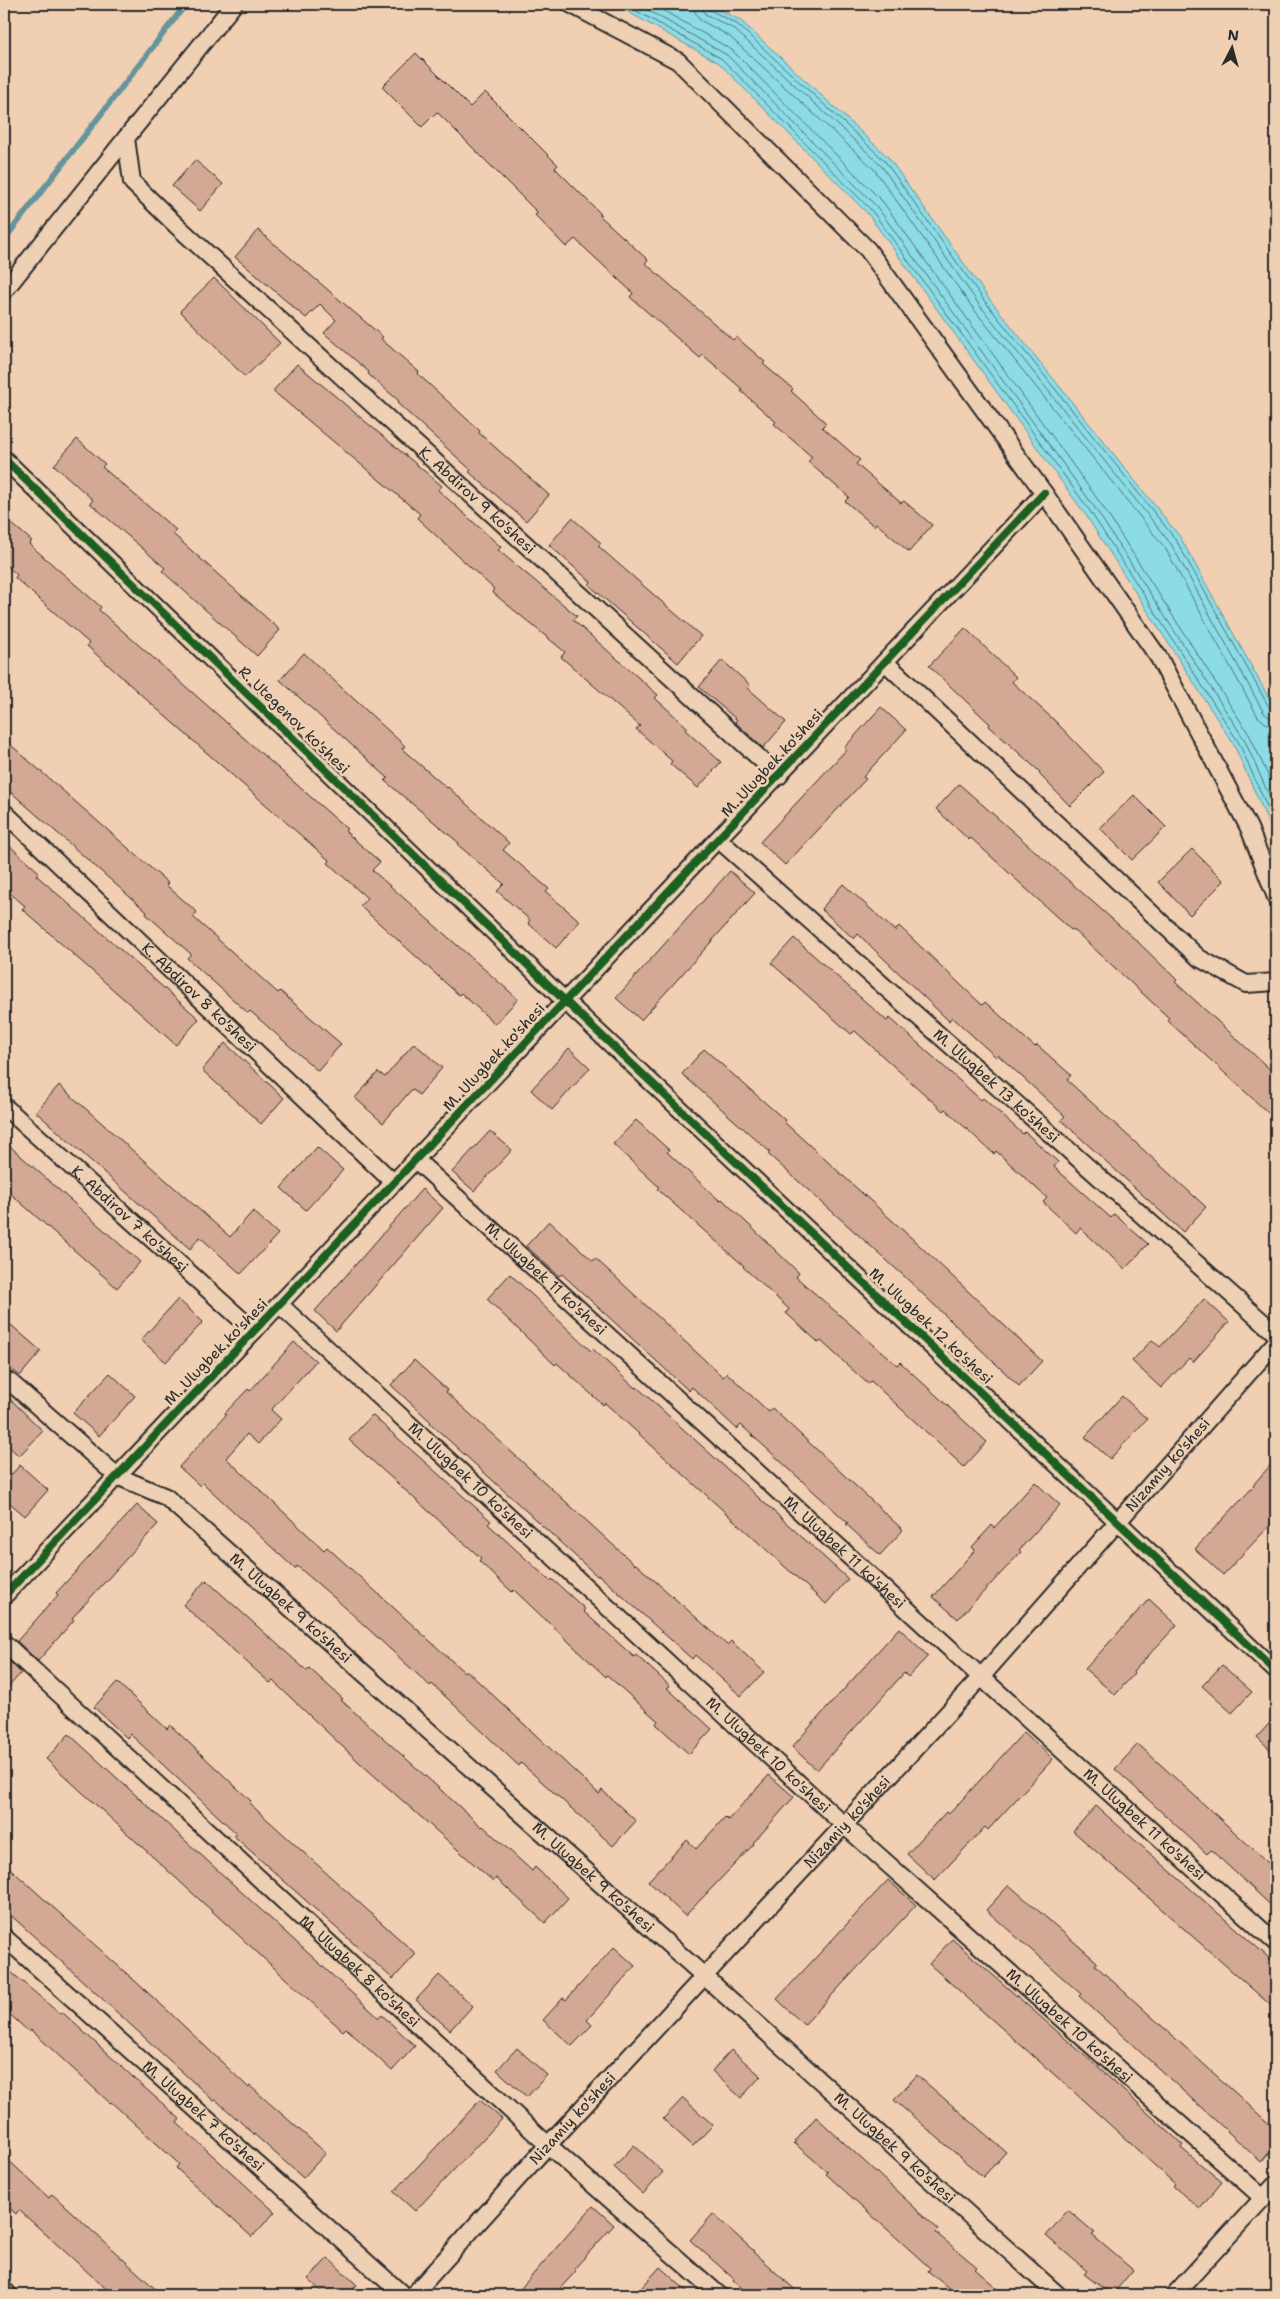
<svg xmlns="http://www.w3.org/2000/svg" width="1280" height="2299" font-family="'Shantell Sans',sans-serif">
<rect width="100%" height="100%" fill="#f1cfb3"/>
<filter id="ink" filterUnits="userSpaceOnUse"><feTurbulence type="fractalNoise" baseFrequency=".02" numOctaves="2"/><feDisplacementMap in="SourceGraphic" scale="10" xChannelSelector="R" yChannelSelector="G"/><feConvolveMatrix kernelMatrix="1 2 1 2 8 2 1 2 1" color-interpolation-filters="sRGB"/></filter>
<g filter="url(#ink)">
<polygon fill="#8bdce6" stroke="#65959b" points="614,4 708,4 740,20 888,157 987,296 1180,537 1276,711 1276,839 1234,745 1085,514 868,214 719,63"/>
<g fill="none" stroke-linecap="round" stroke-linejoin="round">
<g stroke="#517276" stroke-width="1">
<polyline points="624,4 722,59 872,211 1090,511 1239,743 1276,827"/>
<polyline points="637,4 727,55 877,207 1095,508 1244,739 1276,811"/>
<polyline points="652,4 732,50 883,202 1101,504 1250,736 1276,793"/>
<polyline points="693,4 695,12 700,20 729,36 874,169 972,307 1165,548 1258,717 1267,724 1276,726"/>
<polyline points="701,4 705,14 734,29 880,164 978,303 1171,544 1264,713 1270,718 1276,719"/>
<polyline points="707,4 710,10 737,24 884,160 983,299 1176,540 1270,709 1276,712"/>
</g>
<polyline stroke="#65959b" stroke-width="6" points="4,240 186,4"/>
</g>
<g fill="#d3a895" stroke="#2b2b2b">
<polygon points="416,53 470,107 485,92 558,165 555,168 601,214 599,215 648,260 645,263 733,340 736,337 765,362 763,364 793,389 791,391 826,423 822,427 860,460 856,464 901,503 904,501 932,525 909,552 876,523 874,526 845,501 849,497 808,462 812,457 774,424 776,422 741,391 742,389 703,355 700,358 630,297 633,293 575,239 566,247 535,215 538,213 437,112 422,127 382,87"/>
<polygon points="195,160 223,184 200,211 172,186"/>
<polygon points="258,230 383,337 381,339 419,372 418,374 480,431 479,433 549,495 526,521 469,472 471,470 397,403 399,401 368,374 369,372 324,333 336,320 320,304 306,318 235,257"/>
<polygon points="214,278 280,343 245,377 180,311"/>
<polygon points="297,364 442,486 438,490 501,547 498,550 577,616 573,620 658,695 655,698 688,728 685,730 721,762 698,788 670,764 672,761 636,729 640,726 561,657 565,652 492,592 494,589 417,518 420,514 273,391"/>
<polygon points="77,439 105,464 102,467 176,530 173,534 280,630 257,656 162,571 165,568 90,503 93,500 54,465"/>
<polygon points="4,517 32,541 29,544 101,607 99,610 347,829 345,831 380,862 372,870 518,999 495,1024 461,993 459,995 360,906 367,898 328,863 330,861 157,709 87,646 89,643 15,578 17,575 4,563"/>
<polygon points="572,518 601,543 598,546 701,636 678,663 589,585 591,582 549,545"/>
<polygon points="965,628 1016,677 1012,682 1054,720 1104,772 1070,806 1039,774 1040,772 989,726 990,724 929,666"/>
<polygon points="304,653 405,746 402,749 447,788 448,787 509,843 503,850 549,889 546,892 580,921 556,948 528,923 530,920 497,891 504,884 458,845 459,843 385,781 388,778 280,680"/>
<polygon points="722,660 750,685 748,688 786,722 763,748 735,722 737,720 699,687"/>
<polygon points="881,707 906,730 863,777 866,779 785,865 760,842 846,750 844,748"/>
<polygon points="4,739 168,883 166,885 197,912 193,917 278,993 280,991 341,1044 318,1071 250,1011 248,1013 187,958 191,954 146,914 147,912 4,786"/>
<polygon points="959,784 1137,941 1177,980 1175,982 1276,1075 1276,1120 1167,1020 1169,1018 1073,929 1071,930 971,838 969,840 936,809"/>
<polygon points="1134,795 1166,827 1132,860 1100,828"/>
<polygon points="4,841 39,872 36,875 199,1019 176,1045 22,909 25,906 4,888"/>
<polygon points="1192,849 1224,881 1190,915 1158,882"/>
<polygon points="730,871 755,893 641,1020 616,998"/>
<polygon points="843,884 895,931 899,926 982,1005 985,1002 1035,1047 1037,1045 1071,1075 1067,1080 1206,1207 1183,1232 1061,1120 1065,1116 998,1055 996,1057 952,1017 949,1021 858,934 854,939 821,909"/>
<polygon points="794,938 887,1021 890,1018 981,1100 983,1098 1023,1134 1025,1132 1058,1162 1054,1167 1111,1218 1114,1214 1148,1244 1125,1269 1080,1228 1076,1233 1043,1202 1047,1198 996,1151 994,1154 945,1109 943,1111 855,1031 851,1034 771,963"/>
<polygon points="225,1043 284,1098 261,1124 202,1070"/>
<polygon points="414,1043 442,1068 419,1095 412,1089 383,1123 355,1098 378,1072 385,1077"/>
<polygon points="569,1048 590,1068 552,1110 531,1090"/>
<polygon points="704,1049 786,1121 784,1122 918,1244 1042,1361 1019,1386 904,1276 768,1154 770,1152 682,1074"/>
<polygon points="59,1085 230,1237 253,1211 278,1234 241,1274 200,1237 190,1249 36,1112"/>
<polygon points="636,1120 669,1150 667,1152 720,1201 722,1199 799,1273 796,1277 897,1365 900,1362 987,1442 964,1467 871,1381 868,1384 821,1341 819,1343 786,1313 789,1309 743,1267 744,1266 657,1189 659,1187 613,1144"/>
<polygon points="490,1131 512,1150 474,1191 452,1172"/>
<polygon points="4,1141 140,1262 117,1288 4,1188"/>
<polygon points="317,1147 343,1170 306,1210 281,1188"/>
<polygon points="422,1189 443,1208 336,1331 315,1311"/>
<polygon points="549,1221 593,1261 595,1258 723,1377 727,1373 769,1412 772,1408 903,1530 880,1555 846,1524 848,1523 741,1425 737,1429 692,1387 689,1391 562,1274 559,1276 526,1246"/>
<polygon points="510,1274 591,1351 593,1349 635,1388 637,1387 848,1579 826,1604 605,1403 603,1405 557,1363 555,1365 487,1299"/>
<polygon points="178,1299 203,1322 166,1362 141,1340"/>
<polygon points="1204,1299 1229,1322 1193,1362 1189,1358 1161,1388 1132,1361 1152,1340 1160,1347"/>
<polygon points="4,1319 41,1351 20,1376 4,1362"/>
<polygon points="294,1342 316,1361 271,1410 281,1419 258,1444 247,1434 226,1458 324,1550 327,1547 464,1672 466,1670 599,1794 602,1790 636,1821 613,1846 521,1763 519,1766 432,1684 430,1686 338,1601 297,1566 295,1569 203,1483 200,1486 179,1467 226,1415 225,1413 248,1389 250,1391"/>
<polygon points="414,1360 447,1390 446,1392 635,1565 636,1564 727,1645 731,1641 764,1672 741,1696 695,1655 692,1659 599,1575 597,1576 430,1423 431,1422 391,1385"/>
<polygon points="110,1373 135,1396 99,1436 73,1413"/>
<polygon points="4,1393 43,1431 19,1456 4,1442"/>
<polygon points="1122,1396 1147,1419 1110,1459 1085,1437"/>
<polygon points="372,1415 491,1521 488,1524 550,1581 552,1579 585,1609 583,1611 634,1657 636,1655 670,1686 667,1688 712,1729 689,1754 656,1724 658,1721 607,1675 606,1677 514,1590 512,1592 479,1561 481,1558 349,1440"/>
<polygon points="1276,1459 1276,1519 1223,1575 1195,1549 1254,1486 1253,1485"/>
<polygon points="20,1465 48,1490 25,1516 4,1498 4,1483"/>
<polygon points="1035,1482 1060,1505 1019,1550 1021,1552 958,1619 933,1597 975,1550 972,1547 992,1525 994,1528"/>
<polygon points="137,1505 158,1524 72,1618 74,1620 38,1661 17,1641 58,1595 56,1593"/>
<polygon points="206,1580 307,1671 309,1668 343,1699 341,1700 482,1827 483,1826 532,1871 535,1867 568,1898 545,1923 496,1878 493,1881 360,1763 273,1681 270,1683 183,1605"/>
<polygon points="1149,1599 1177,1625 1133,1672 1134,1674 1115,1695 1085,1669"/>
<polygon points="899,1628 928,1656 908,1677 904,1673 817,1770 792,1747"/>
<polygon points="4,1656 21,1673 4,1692"/>
<polygon points="1222,1665 1252,1692 1232,1713 1202,1686"/>
<polygon points="117,1682 167,1729 170,1725 251,1801 249,1803 416,1954 393,1979 234,1836 236,1833 130,1734 127,1738 94,1707"/>
<polygon points="1276,1716 1276,1755 1257,1737"/>
<polygon points="1024,1732 1053,1759 988,1830 985,1827 935,1880 907,1854 946,1812 949,1814"/>
<polygon points="69,1734 379,2018 382,2015 415,2046 392,2071 346,2028 343,2031 46,1759"/>
<polygon points="1138,1744 1276,1870 1276,1910 1211,1850 1207,1854 1115,1769"/>
<polygon points="769,1775 794,1797 753,1843 754,1844 685,1916 648,1881 687,1840 696,1849 725,1817 728,1820"/>
<polygon points="1096,1806 1276,1964 1276,2010 1073,1831"/>
<polygon points="4,1863 166,2009 249,2088 250,2086 326,2153 303,2178 216,2100 214,2101 4,1909"/>
<polygon points="888,1880 916,1905 804,2025 777,1999"/>
<polygon points="1009,1885 1097,1962 1095,1965 1276,2130 1276,2145 1261,2162 1079,1996 1081,1994 986,1910"/>
<polygon points="952,1939 1092,2062 1183,2145 1181,2148 1222,2182 1200,2209 1173,2186 1175,2184 1074,2092 929,1964"/>
<polygon points="614,1947 635,1966 587,2020 592,2025 572,2046 543,2020 563,1998 566,2000"/>
<polygon points="4,1966 60,2014 62,2012 146,2089 180,2119 177,2123 275,2212 252,2237 176,2168 179,2164 111,2102 110,2103 31,2030 29,2032 4,2009"/>
<polygon points="439,1975 473,2006 450,2030 416,2000"/>
<polygon points="517,2048 547,2075 527,2097 497,2070"/>
<polygon points="731,2050 761,2076 741,2098 712,2071"/>
<polygon points="917,2075 1006,2152 983,2177 894,2100"/>
<polygon points="683,2098 713,2125 693,2146 663,2119"/>
<polygon points="480,2100 502,2119 415,2211 394,2192"/>
<polygon points="816,2117 939,2230 936,2233 977,2267 975,2269 1005,2295 957,2295 928,2271 930,2268 826,2174 828,2172 794,2143"/>
<polygon points="634,2145 663,2172 643,2194 614,2167"/>
<polygon points="4,2156 49,2198 52,2194 162,2295 113,2295 19,2210 16,2214 4,2203"/>
<polygon points="593,2206 614,2225 574,2269 576,2271 554,2295 515,2295"/>
<polygon points="1068,2210 1095,2233 1092,2235 1133,2270 1112,2295 1084,2274 1087,2271 1046,2236"/>
<polygon points="713,2214 754,2251 753,2252 801,2295 749,2295 733,2281 734,2279 690,2240"/>
<polygon points="328,2258 357,2285 347,2295 325,2295 308,2279"/>
<polygon points="660,2267 691,2295 635,2295"/>
</g>
<g fill="none" stroke-linecap="round" stroke-linejoin="round">
<defs>
<g id="minor">
<path id="s1" d="M 234,4 L 126,138 L 132,182 L 176,225 L 779,776"/>
<polyline points="570,4 678,61 868,250 1044,493 1159,658 1249,828 1276,897"/>
<polyline points="4,291 126,138"/>
<polyline points="4,459 565,1001 1276,1671"/>
<polyline points="885,662 1199,958 1246,984 1276,982"/>
<path id="s2" d="M 4,812 L 394,1183"/>
<path id="s3" d="M 718,839 L 1276,1334"/>
<path id="s4" d="M 4,1106 L 254,1331"/>
<path id="s5" d="M 416,1160 L 981,1677 L 1276,1943"/>
<path id="s6" d="M 280,1305 L 844,1825 L 1263,2198"/>
<path id="s7" d="M 4,1380 L 10,1382 L 117,1476 L 166,1497 L 704,1976 L 1058,2295"/>
<polyline points="4,1596 1044,493"/>
<path id="s8" d="M 4,1643 L 548,2145 L 719,2295"/>
<path id="s9" d="M 4,1937 L 403,2295"/>
<path id="s10" d="M 413,2295 L 548,2145 L 981,1677 L 1276,1342"/>
<polyline points="1174,2295 1276,2184"/>
</g>
<polyline id="tertiary" points="4,2293 6,2295"/>
</defs>
<use href="#minor" stroke="#2b2b2b" stroke-width="20"/>
<use href="#tertiary" stroke="#2b2b2b" stroke-width="24"/>
<use href="#minor" stroke="#eed1b4" stroke-width="16"/>
<use href="#tertiary" stroke="#eed1b4" stroke-width="20"/>
<defs>
<g id="cycleway">
<polyline points="4,459 565,1001 1276,1671"/>
<polyline points="4,1596 1044,493"/>
</g>
</defs>
<use href="#cycleway" stroke="#eed1b4" stroke-width="11"/>
<use href="#cycleway" stroke="#1b5e20" stroke-width="8"/>
</g>
</g>
<g text-anchor="middle" stroke-width="5" stroke-linejoin="round" paint-order="stroke">
<g font-size="15" fill="#2b2b2b" stroke="#eed1b4">
<text dy="5" stroke="none"><textPath href="#s1" startOffset="686">K. Abdirov 9 ko'shesi</textPath></text>
<text transform="translate(294 720) rotate(44)" y="5">R. Utegenov ko'shesi</text>
<text transform="translate(772 763) rotate(-47)" y="5">M. Ulugbek ko'shesi</text>
<text dy="5" stroke="none"><textPath href="#s2" startOffset="269">K. Abdirov 8 ko'shesi</textPath></text>
<text transform="translate(494 1057) rotate(-47)" y="5">M. Ulugbek ko'shesi</text>
<text dy="5" stroke="none"><textPath href="#s3" startOffset="372">M. Ulugbek 13 ko'shesi</textPath></text>
<text dy="5" stroke="none"><textPath href="#s4" startOffset="169">K. Abdirov 7 ko'shesi</textPath></text>
<text dy="5" stroke="none"><textPath href="#s5" startOffset="176">M. Ulugbek 11 ko'shesi</textPath></text>
<text transform="translate(931 1326) rotate(43)" y="5">M. Ulugbek 12 ko'shesi</text>
<text transform="translate(216 1352) rotate(-46)" y="5">M. Ulugbek ko'shesi</text>
<text dy="5" stroke="none"><textPath href="#s10" startOffset="1122">Nizamiy ko'shesi</textPath></text>
<text dy="5" stroke="none"><textPath href="#s6" startOffset="259">M. Ulugbek 10 ko'shesi</textPath></text>
<text dy="5" stroke="none"><textPath href="#s5" startOffset="581">M. Ulugbek 11 ko'shesi</textPath></text>
<text dy="5" stroke="none"><textPath href="#s7" startOffset="369">M. Ulugbek 9 ko'shesi</textPath></text>
<text dy="5" stroke="none"><textPath href="#s6" startOffset="664">M. Ulugbek 10 ko'shesi</textPath></text>
<text dy="5" stroke="none"><textPath href="#s10" startOffset="642">Nizamiy ko'shesi</textPath></text>
<text dy="5" stroke="none"><textPath href="#s5" startOffset="986">M. Ulugbek 11 ko'shesi</textPath></text>
<text dy="5" stroke="none"><textPath href="#s7" startOffset="774">M. Ulugbek 9 ko'shesi</textPath></text>
<text dy="5" stroke="none"><textPath href="#s8" startOffset="484">M. Ulugbek 8 ko'shesi</textPath></text>
<text dy="5" stroke="none"><textPath href="#s6" startOffset="1069">M. Ulugbek 10 ko'shesi</textPath></text>
<text dy="5" stroke="none"><textPath href="#s9" startOffset="268">M. Ulugbek 7 ko'shesi</textPath></text>
<text dy="5" stroke="none"><textPath href="#s10" startOffset="238">Nizamiy ko'shesi</textPath></text>
<text dy="5" stroke="none"><textPath href="#s7" startOffset="1179">M. Ulugbek 9 ko'shesi</textPath></text>
</g>
</g>
<rect width="1280" height="2299" fill="none" stroke="#eed1b4" stroke-width="20"/>
<rect x="10" y="10" width="1260" height="2279" fill="none" stroke="#2b2b2b" stroke-width="2" filter="url(#ink)"/>
<g transform="translate(1232 48) rotate(6)" stroke="#eed1b4" stroke-width="4" paint-order="stroke">
<path d="M0-4L9 19L0 12L-9 19Z" fill="#2b2b2b"/>
<text y="-8" font-size="14" font-weight="bold" text-anchor="middle" fill="#2b2b2b">N</text>
</g>
</svg>
